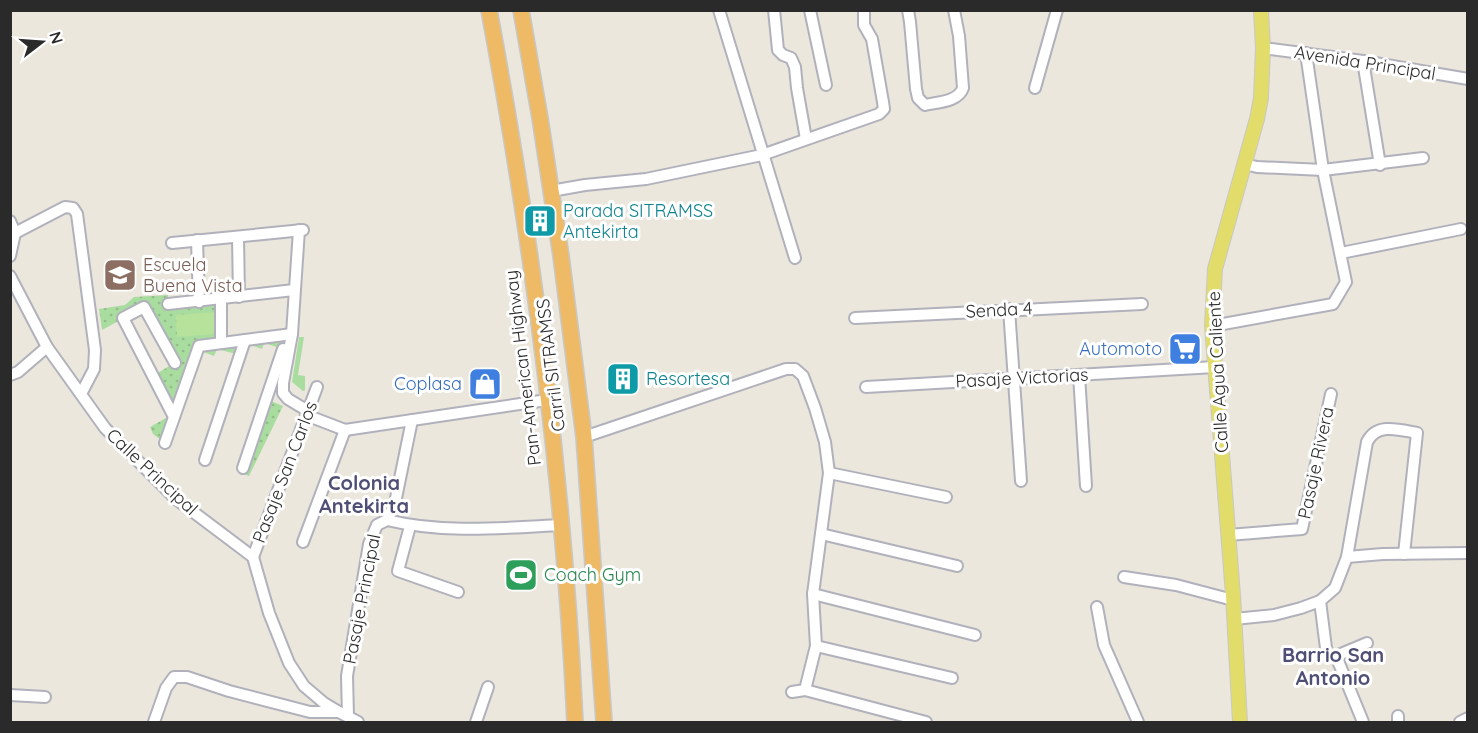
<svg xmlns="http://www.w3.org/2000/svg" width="1478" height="733" font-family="Quicksand,sans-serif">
<defs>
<pattern id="grass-dots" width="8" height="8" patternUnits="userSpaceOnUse" patternTransform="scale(1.5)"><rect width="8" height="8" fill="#a9dc9f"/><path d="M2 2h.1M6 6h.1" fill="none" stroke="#92bd89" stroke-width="1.8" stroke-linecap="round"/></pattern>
</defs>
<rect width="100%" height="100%" fill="#ebe7dd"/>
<g fill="url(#grass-dots)">
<polygon points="168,295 168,303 221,299 221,343 199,346 165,443 153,434 150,427 173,414 153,376 174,363 144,307 102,330 99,309 125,305 134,297"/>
<polygon points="266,399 283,406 249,476 241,473"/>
</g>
<g fill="#a9dc9f">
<polygon points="288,335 283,349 264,343 262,349 245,343 240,355 217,349 214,356 198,350"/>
<polygon points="299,337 304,337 298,375 305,376 305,390 303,391 292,382"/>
</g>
<polygon fill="#b7e29c" points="216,312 216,334 177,337 176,315"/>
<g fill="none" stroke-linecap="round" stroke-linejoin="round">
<defs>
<g id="minor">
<polyline points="719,10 795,258"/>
<polyline points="774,10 778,50 783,55 791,58 795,67 797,88 806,139"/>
<polyline points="810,10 826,85"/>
<path d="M 908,10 L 910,22 L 916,89 L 918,98 L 925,105 C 938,102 958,102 963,88 L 959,36 L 954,10"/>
<polyline points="1263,48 1363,61 1468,79"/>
<polyline points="1363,61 1380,165"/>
<polyline points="1035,88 1057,10"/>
<polyline points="1244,164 1257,167 1323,170 1423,158"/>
<polyline points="551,191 585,185 646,179 762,155 879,114 884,109 883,102 872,39 864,25 864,10"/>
<polyline points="10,221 15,233 10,256"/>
<polyline points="299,230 292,334 283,383 283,393 288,399 308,411"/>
<polyline points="15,233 65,207 73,208 77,214 95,350 94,369 81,394"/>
<polyline points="238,237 239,297"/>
<polyline points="197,240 199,302"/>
<polyline points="172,243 303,230"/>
<polyline points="1341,253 1461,229"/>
<polyline points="10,276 47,347 105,428 176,499 253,557 269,613 289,663 304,686 324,703 339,712"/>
<polyline points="221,299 221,343"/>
<polyline points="168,304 294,290"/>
<polyline points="1009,309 1021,481"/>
<polyline points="855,318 1142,304"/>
<polyline points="1212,326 1333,304 1346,282 1323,170 1306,53"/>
<polyline points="10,375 18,372 47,347"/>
<polyline points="1079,375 1086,486"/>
<polyline points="866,387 1215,367"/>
<polyline points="306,415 345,430 547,400"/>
<polyline points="174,417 123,318 144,307 175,363"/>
<polyline points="584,437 786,369 795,369 803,376 815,408 825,442 829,473 813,594 816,646 805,690 792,692"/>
<polyline points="165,443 199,346 292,334"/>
<polyline points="205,460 245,340"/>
<polyline points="243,468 283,349"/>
<polyline points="829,473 946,497"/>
<polyline points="387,520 395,503 412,420"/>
<polyline points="410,526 398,571 458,592"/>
<polyline points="821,534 957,566"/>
<polyline points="1228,535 1302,529 1331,394"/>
<polyline points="303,542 345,430"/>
<polyline points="253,557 317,387"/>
<polyline points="1347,557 1383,554 1468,553"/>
<polyline points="1124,577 1176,585 1233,600"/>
<polyline points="813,594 975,635"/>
<polyline points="1320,601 1326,648 1329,655 1336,656 1367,643"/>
<polyline points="1097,607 1104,645 1138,722"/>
<path d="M 1234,619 L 1274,615 L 1301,608 L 1320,601 L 1335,588 L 1347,557 L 1367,442 C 1377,422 1400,430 1417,433 L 1404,554"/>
<polyline points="816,646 952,678"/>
<polyline points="1336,656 1363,722"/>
<polyline points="805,690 926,722"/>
<polyline points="10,695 45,697"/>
<path d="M 348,716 L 347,676 L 369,544 L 377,525 L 387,520 C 444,534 503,528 561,525"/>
<polyline points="1398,716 1398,722"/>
<polyline points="154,722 166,688 174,677 187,677 229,691 310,712 339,712 358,722"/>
<polyline points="476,722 488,687"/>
<polyline points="1460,722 1468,718"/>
</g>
<polyline id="major" points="1240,722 1233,595 1212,326 1215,269 1257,119 1261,98 1263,48 1261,10"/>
<g id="highway">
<path d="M 489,10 C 533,245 564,484 575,722"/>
<polyline points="521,10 540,118 561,256 584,437 604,722"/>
</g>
</defs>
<use href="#minor" stroke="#b1b1bc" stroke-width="14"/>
<use href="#major" stroke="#c8c8c8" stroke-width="16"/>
<use href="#highway" stroke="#c8c8c8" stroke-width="18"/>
<use href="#minor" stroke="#fff" stroke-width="10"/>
<use href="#major" stroke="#e2dd6a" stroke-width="14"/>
<use href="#highway" stroke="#eeba65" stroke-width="15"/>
</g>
<defs>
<symbol id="building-square" viewBox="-11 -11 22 22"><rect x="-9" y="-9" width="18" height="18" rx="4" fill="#0f9aa8" stroke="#fff"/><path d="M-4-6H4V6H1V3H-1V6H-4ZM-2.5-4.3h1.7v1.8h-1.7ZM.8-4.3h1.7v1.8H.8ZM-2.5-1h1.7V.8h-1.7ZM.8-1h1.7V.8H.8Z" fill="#fff"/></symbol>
<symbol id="school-square" viewBox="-11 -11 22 22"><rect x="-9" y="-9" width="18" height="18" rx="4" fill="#8d6e63" stroke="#fff"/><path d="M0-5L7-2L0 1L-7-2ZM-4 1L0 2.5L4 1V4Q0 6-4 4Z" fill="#fff"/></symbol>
<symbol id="supermarket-square" viewBox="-11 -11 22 22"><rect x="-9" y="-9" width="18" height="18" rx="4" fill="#3f7fe0" stroke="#fff"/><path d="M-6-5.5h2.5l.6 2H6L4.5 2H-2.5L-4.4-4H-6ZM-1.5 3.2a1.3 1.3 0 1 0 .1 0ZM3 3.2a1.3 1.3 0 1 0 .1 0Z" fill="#fff"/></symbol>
<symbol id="shop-square" viewBox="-11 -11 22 22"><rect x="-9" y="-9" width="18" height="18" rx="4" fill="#3f7fe0" stroke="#fff"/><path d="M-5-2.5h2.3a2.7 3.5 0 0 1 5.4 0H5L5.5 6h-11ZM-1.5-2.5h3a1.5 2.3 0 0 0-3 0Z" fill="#fff"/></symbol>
<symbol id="stadium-square" viewBox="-11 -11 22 22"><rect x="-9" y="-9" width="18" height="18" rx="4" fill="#2e9e5b" stroke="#fff"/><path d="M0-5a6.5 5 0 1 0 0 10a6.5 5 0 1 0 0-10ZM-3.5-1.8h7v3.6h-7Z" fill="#fff"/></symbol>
</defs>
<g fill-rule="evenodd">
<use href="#building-square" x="521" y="202" width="38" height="38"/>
<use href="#school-square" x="101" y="256" width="38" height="38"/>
<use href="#supermarket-square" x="1166" y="330" width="38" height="38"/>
<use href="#building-square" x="604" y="360" width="38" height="38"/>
<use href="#shop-square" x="466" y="365" width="38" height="38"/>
<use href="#stadium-square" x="502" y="556" width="38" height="38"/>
</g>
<g text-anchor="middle" stroke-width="6" stroke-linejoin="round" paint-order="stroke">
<g font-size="18" fill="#2a2a2a" stroke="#fff">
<text transform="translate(1365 63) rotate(9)" y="6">Avenida Principal</text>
<text transform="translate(999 310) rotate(-3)" y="6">Senda 4</text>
<text transform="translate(551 365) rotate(-97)" y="6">Carril SITRAMSS</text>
<text transform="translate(523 368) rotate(-97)" y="6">Pan-American Highway</text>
<text transform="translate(1218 372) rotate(-93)" y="6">Calle Agua Caliente</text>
<text transform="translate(1022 378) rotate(-3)" y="6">Pasaje Victorias</text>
<text transform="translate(1316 463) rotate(-78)" y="6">Pasaje Rivera</text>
<text transform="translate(152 472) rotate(43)" y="6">Calle Principal</text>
<text transform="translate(285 472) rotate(-69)" y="6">Pasaje San Carlos</text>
<text transform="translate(362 599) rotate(-79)" y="6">Pasaje Principal</text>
</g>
<g font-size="18" fill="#0d838f" stroke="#fff" text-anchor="start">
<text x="563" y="217">Parada SITRAMSS<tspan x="563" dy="21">Antekirta</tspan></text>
<text x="646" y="385">Resortesa</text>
</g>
<g font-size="18" fill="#785e54" stroke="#fff" text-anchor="start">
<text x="143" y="271">Escuela<tspan x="143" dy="21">Buena Vista</tspan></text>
</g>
<g font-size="18" fill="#366cbe" stroke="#fff" text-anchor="end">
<text x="1162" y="355">Automoto</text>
<text x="462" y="390">Coplasa</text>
</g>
<g font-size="18" fill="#27864d" stroke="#fff" text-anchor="start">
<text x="544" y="581">Coach Gym</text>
</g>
<g font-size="20" font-weight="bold" fill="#4f4f76" stroke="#fff">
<text x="364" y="490">Colonia<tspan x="364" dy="23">Antekirta</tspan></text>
<text x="1333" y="662">Barrio San<tspan x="1333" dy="23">Antonio</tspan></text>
</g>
</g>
<rect width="1478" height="733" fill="none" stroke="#2a2a2a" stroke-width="24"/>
<g transform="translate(42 42) rotate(73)" stroke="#ffffff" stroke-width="4.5" paint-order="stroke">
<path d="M0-4.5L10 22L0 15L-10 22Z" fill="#2a2a2a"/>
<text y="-9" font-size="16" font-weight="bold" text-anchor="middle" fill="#2a2a2a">N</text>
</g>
</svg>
